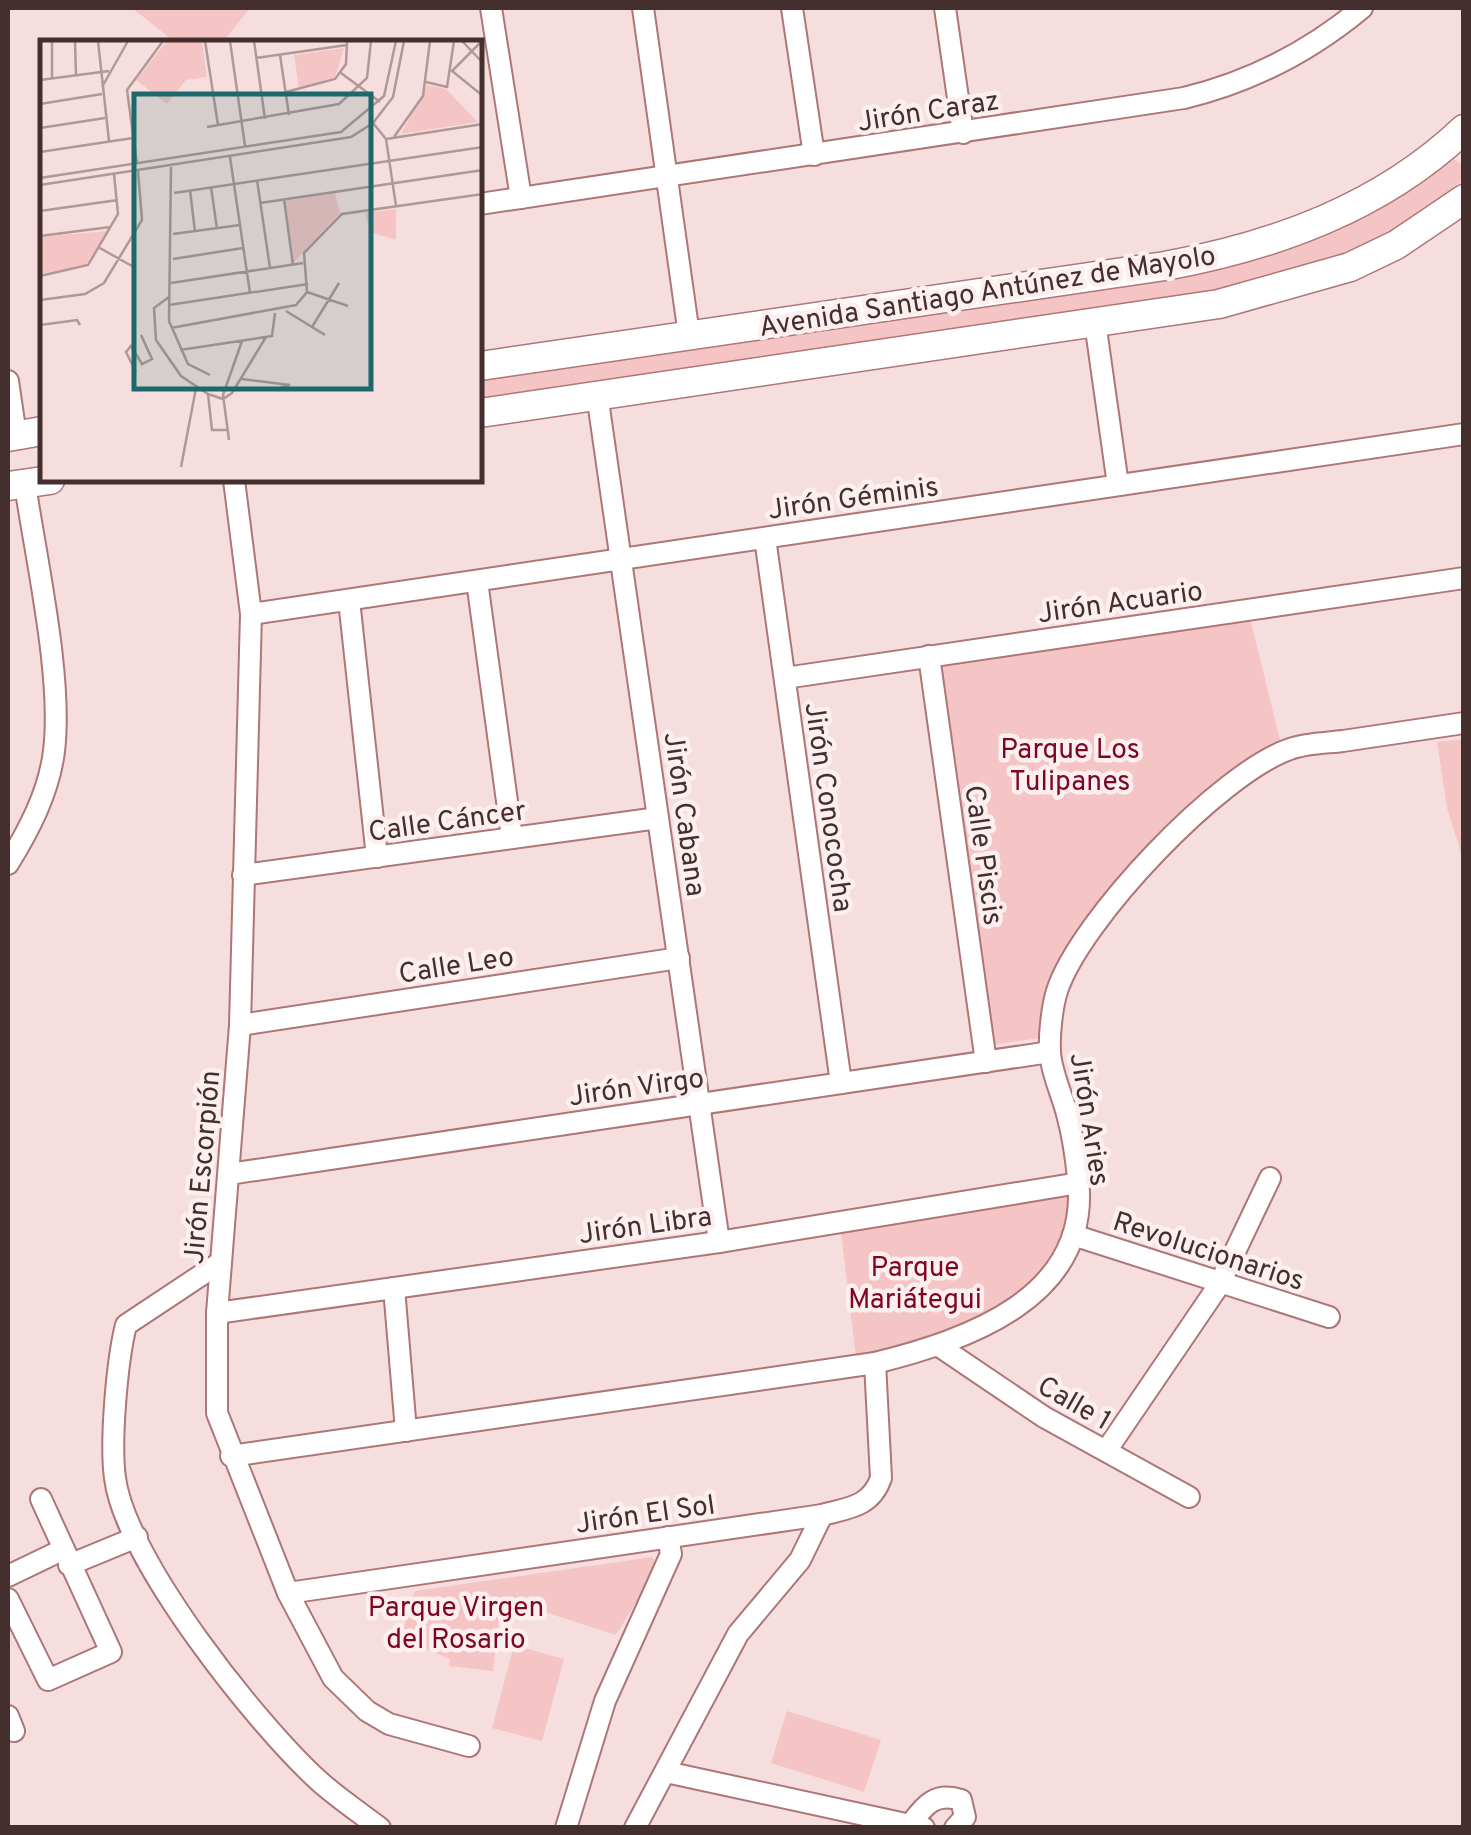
<svg xmlns="http://www.w3.org/2000/svg" width="1471" height="1835" font-family="Overpass,sans-serif">
<rect width="100%" height="100%" fill="#f7dede"/>
<g fill="#f5c4c5">
<polygon points="132,8 250,8 223,42 175,42"/>
<path d="M 1451,157 L 1463,165 L 1463,181 L 1369,245 L 1291,276 L 1210,297 L 480,400 L 480,379 L 1191,276 C 1286,250 1378,226 1451,157 Z"/>
<polygon points="1249,614 1281,744 1156,847 1051,996 1040,1038 991,1045 937,665"/>
<polygon points="1463,739 1464,739 1463,859 1447,808 1437,742"/>
<path d="M 1070,1194 C 1073,1257 1012,1316 954,1334 C 923,1344 889,1350 856,1358 L 841,1232 Z"/>
<polygon points="652,1557 658,1566 616,1635 501,1598 493,1671 449,1666 450,1659 400,1639 415,1591"/>
<polygon points="514,1645 564,1659 542,1741 492,1728"/>
<polygon points="787,1711 881,1740 864,1792 771,1763"/>
</g>
<g fill="none" stroke-linecap="round" stroke-linejoin="round">
<defs>
<g id="street">
<polyline points="491,8 521,198"/>
<polyline points="643,8 689,335"/>
<polyline points="792,8 814,155"/>
<polyline points="945,8 963,133"/>
<path d="M 480,204 L 1184,98 C 1251,82 1309,52 1362,8"/>
<polyline points="1095,322 1118,485"/>
<polyline points="8,381 16,436"/>
<polyline points="597,394 719,1242"/>
<polyline points="234,480 251,614 240,1025 217,1313 217,1413 288,1593 333,1678 367,1711 389,1724 469,1746"/>
<polyline points="765,538 841,1083"/>
<polyline points="477,581 512,838"/>
<polyline points="349,600 377,857"/>
<polyline points="251,614 1464,434"/>
<polyline points="929,656 986,1062"/>
<polyline points="785,678 1464,578"/>
<path d="M 8,864 C 29,830 49,792 54,751 C 63,677 36,560 25,484"/>
<polyline points="243,875 658,818"/>
<polyline points="240,1025 679,958"/>
<polyline points="229,1174 1050,1052"/>
<polyline points="1073,1235 1329,1317"/>
<path d="M 221,1262 L 126,1325 C 117,1361 110,1442 115,1478 C 125,1559 258,1726 319,1781 C 338,1798 359,1812 380,1828"/>
<polyline points="394,1288 406,1431"/>
<polyline points="217,1313 719,1242 1079,1183"/>
<polyline points="939,1346 1044,1417 1189,1497"/>
<polyline points="1106,1451 1219,1285 1270,1178"/>
<path d="M 231,1456 L 875,1363 C 967,1340 1092,1298 1078,1178 C 1076,1158 1073,1137 1068,1118 C 1063,1096 1051,1073 1050,1052 C 1049,1035 1052,1007 1057,991 C 1080,920 1220,773 1290,749 C 1306,743 1327,743 1343,741 C 1383,735 1423,729 1464,723"/>
<polyline points="69,1565 137,1537"/>
<polyline points="8,1576 62,1550"/>
<path d="M 288,1593 L 822,1515 C 848,1508 871,1507 881,1478 L 875,1363"/>
<polyline points="8,1599 48,1680 111,1652 41,1499"/>
<polyline points="8,1716 14,1731"/>
<polyline points="666,1772 924,1828"/>
<path d="M 911,1824 C 925,1804 936,1792 961,1800 L 965,1817 L 955,1828"/>
<polyline points="566,1828 605,1701 671,1554 668,1537"/>
<polyline points="635,1828 738,1634 800,1560 822,1515"/>
</g>
<g id="secondary">
<path d="M 480,366 L 1165,266 C 1274,246 1381,208 1464,129"/>
<polyline points="480,413 1219,304 1350,267 1396,245 1464,199"/>
<polyline points="8,437 42,431"/>
<polyline points="8,486 50,480"/>
</g>
</defs>
<use href="#street" stroke="#ad7677" stroke-width="24"/>
<use href="#secondary" stroke="#ad7677" stroke-width="31"/>
<use href="#street" stroke="#fff" stroke-width="20"/>
<use href="#secondary" stroke="#fff" stroke-width="28"/>
</g>
<g text-anchor="middle" stroke-width="9" stroke-linejoin="round" paint-order="stroke">
<g font-size="28" fill="#452e2e" stroke="#fcefef">
<text transform="translate(928 110) rotate(-9)" y="10">Jirón Caraz</text>
<text transform="translate(987 290) rotate(-9)" y="10">Avenida Santiago Antúnez de Mayolo</text>
<text transform="translate(853 497) rotate(-8)" y="10">Jirón Géminis</text>
<text transform="translate(1120 601) rotate(-8)" y="10">Jirón Acuario</text>
<text transform="translate(830 807) rotate(82)" y="10">Jirón Conococha</text>
<text transform="translate(686 814) rotate(82)" y="10">Jirón Cabana</text>
<text transform="translate(447 820) rotate(-8)" y="10">Calle Cáncer</text>
<text transform="translate(985 855) rotate(82)" y="10">Calle Piscis</text>
<text transform="translate(456 964) rotate(-9)" y="10">Calle Leo</text>
<text transform="translate(636 1086) rotate(-8)" y="10">Jirón Virgo</text>
<text transform="translate(1091 1119) rotate(81)" y="10">Jirón Aries</text>
<text transform="translate(201 1167) rotate(-85)" y="10">Jirón Escorpión</text>
<text transform="translate(645 1224) rotate(-8)" y="10">Jirón Libra</text>
<text transform="translate(1209 1250) rotate(18)" y="10">Revolucionarios</text>
<text transform="translate(1075 1402) rotate(30)" y="10">Calle 1</text>
<text transform="translate(645 1513) rotate(-8)" y="10">Jirón El Sol</text>
</g>
<g font-size="28" fill="#7e0523" stroke="#fcefef">
<text x="1070" y="758">Parque Los<tspan x="1070" dy="32">Tulipanes</tspan></text>
<text x="915" y="1276">Parque<tspan x="915" dy="32">Mariátegui</tspan></text>
<text x="456" y="1616">Parque Virgen<tspan x="456" dy="32">del Rosario</tspan></text>
</g>
</g>
<g transform="translate(40 40)">
<rect width="442" height="442" fill="#f7dede"/>
<path d="M 127,1 L 162,1 L 167,37 L 146,40 L 127,64 L 96,40 ZM 304,8 L 295,37 L 259,49 L 254,15 ZM 387,45 L 406,49 L 438,82 L 361,94 ZM 295,153 L 300,173 L 254,222 L 245,161 ZM 356,169 L 356,200 L 330,192 L 325,173 ZM 67,191 L 45,226 L 0,234 L 0,197 Z" fill="#f5c4c5"/>
<path fill="none" stroke="#b09898" stroke-width="2.5" d="M 12,1 L 12,38M 35,1 L 36,35M 58,1 L 69,101M 165,1 L 178,85M 190,1 L 205,106M 214,1 L 225,79M 422,1 L 443,23M 442,1 L 412,31 L 443,56M 240,15 L 249,75M 216,18 L 307,5M 301,33 L 340,62M 0,40 L 69,31M 386,42 L 407,47 L 414,1M 62,47 L 88,1M 246,52 L 295,39 L 306,24 L 307,1M 0,64 L 62,54M 333,83 L 346,99 L 356,166M 167,87 L 299,64 L 327,38 L 331,1M 0,88 L 65,78M 354,97 L 383,56 L 390,1M 346,99 L 443,84M 0,112 L 93,98M 190,117 L 210,253M 97,124 L 87,50 L 123,1M 131,127 L 129,281 L 148,324 L 170,335M 0,138 L 301,92 L 344,56 L 356,1M 217,140 L 230,228M 0,145 L 311,97 L 333,83 L 353,57 L 364,1M 171,147 L 177,189M 150,150 L 155,192M 134,153 L 443,107M 244,159 L 253,225M 220,163 L 443,130M 0,171 L 78,160M 133,194 L 200,185M 0,196 L 70,187M 58,207 L 92,226M 133,219 L 203,208M 0,236 L 48,225 L 78,174 L 74,134M 131,243 L 263,223M 267,252 L 308,266M 129,257 L 114,268 L 116,300 L 141,336 L 168,354 L 183,359 L 192,353 L 226,297M 0,260 L 45,254 L 64,243 L 102,180 L 98,131M 129,265 L 268,244M 246,271 L 285,295M 0,285 L 37,280 L 40,285M 272,287 L 299,243M 131,288 L 256,265 L 267,252 L 264,213 L 302,174 L 443,154M 140,310 L 232,296 L 235,273M 96,332 L 86,312 L 91,306 L 102,324 L 112,319 L 101,295M 201,339 L 250,345 L 241,347M 168,354 L 172,390 L 188,390M 189,400 L 183,355 L 202,301M 141,427 L 156,348"/>
<path fill="#1c696b" fill-opacity="0.15" stroke="#1c696b" stroke-width="5" d="M 94,54 L 331,54 L 331,349 L 94,349 Z"/>
<rect width="442" height="442" fill="none" stroke="#452e2e" stroke-width="5"/>
</g>
<rect width="1471" height="1835" fill="none" stroke="#452e2e" stroke-width="20"/>
</svg>
